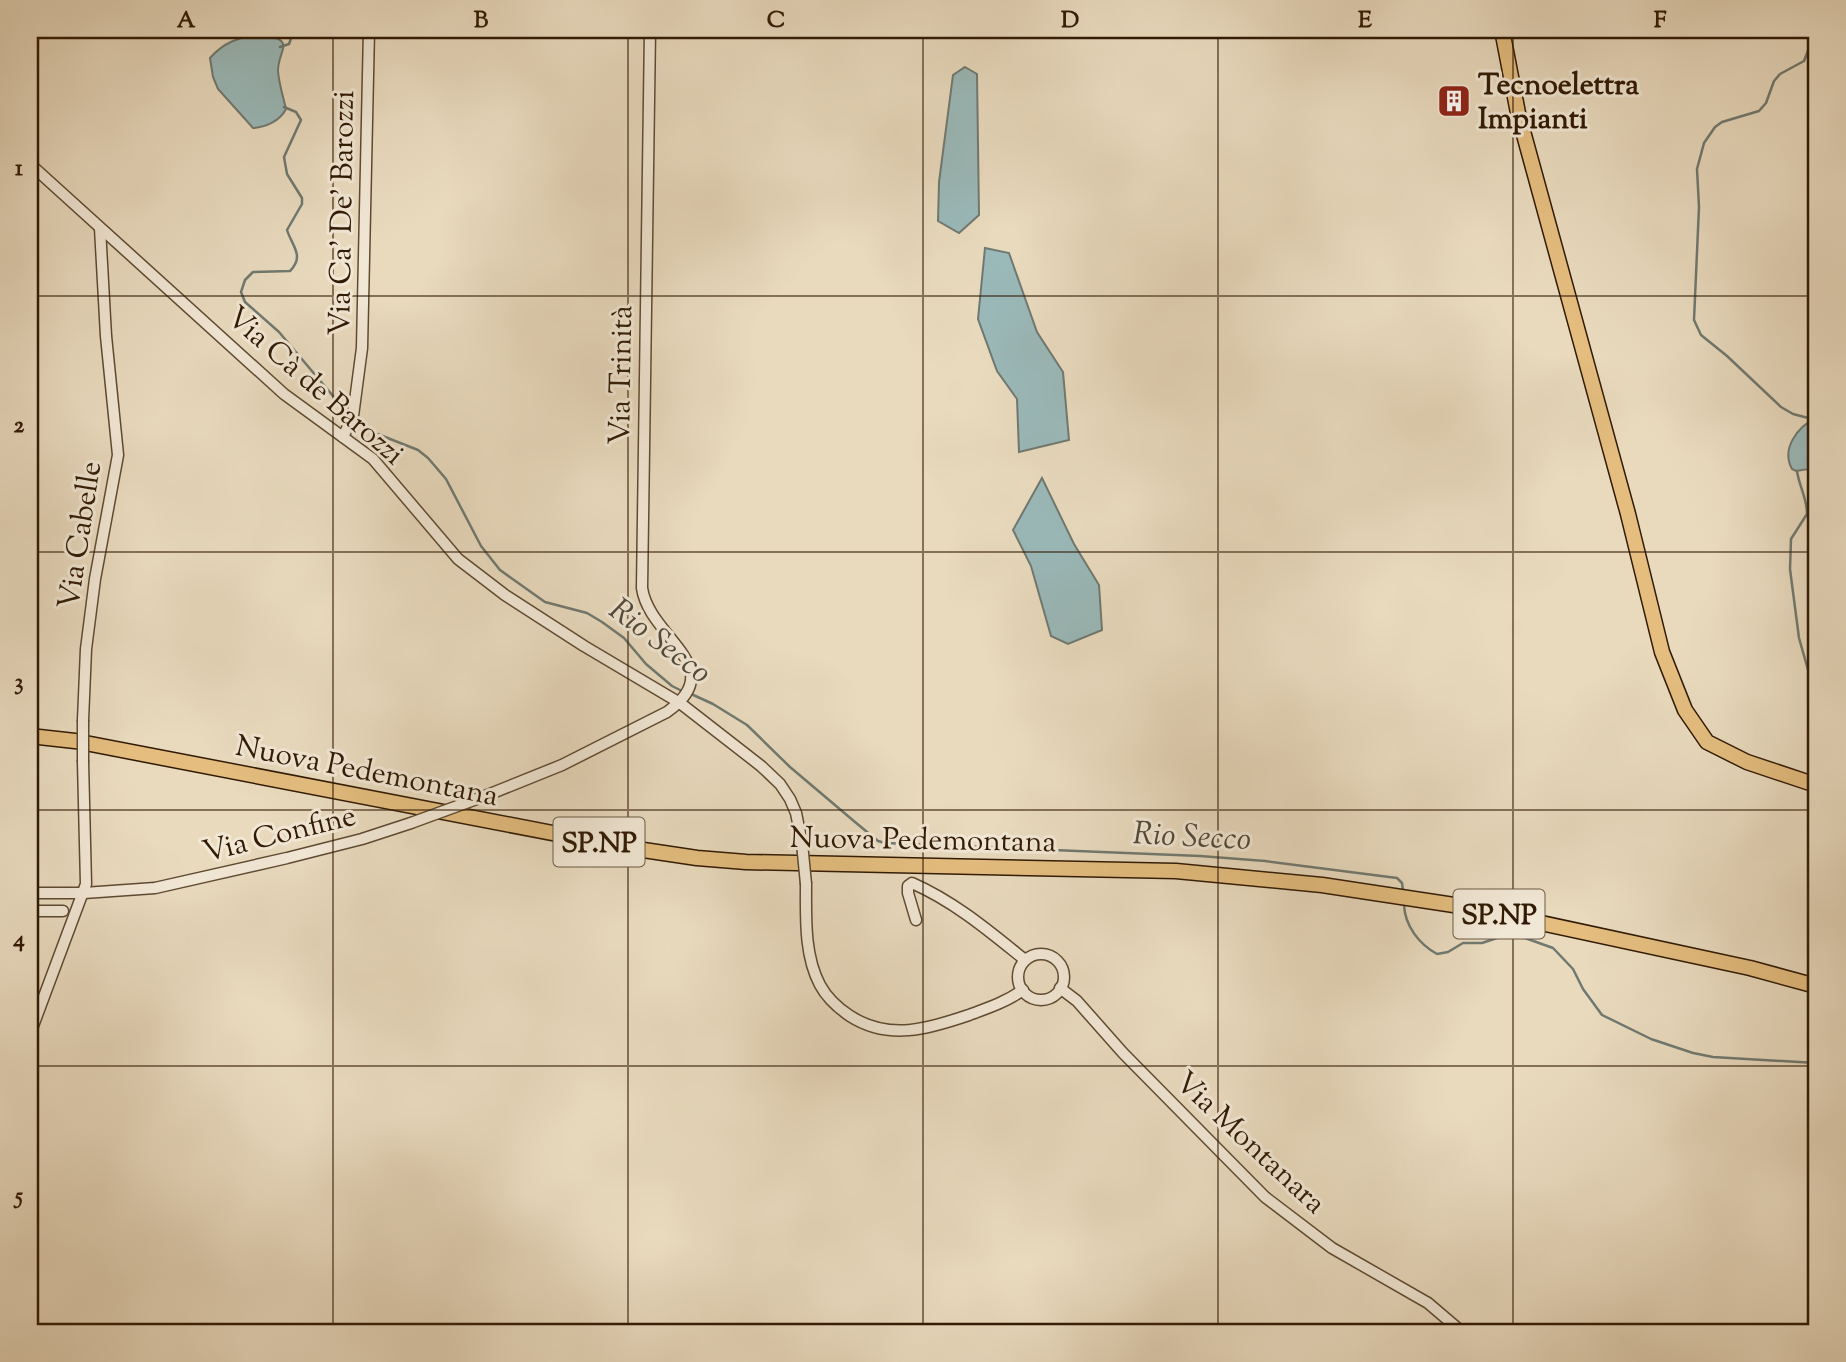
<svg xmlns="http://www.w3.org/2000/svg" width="1846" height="1362" font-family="'Sorts Mill Goudy',serif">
<rect width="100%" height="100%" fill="#e9dabe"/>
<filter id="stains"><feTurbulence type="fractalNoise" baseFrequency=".00286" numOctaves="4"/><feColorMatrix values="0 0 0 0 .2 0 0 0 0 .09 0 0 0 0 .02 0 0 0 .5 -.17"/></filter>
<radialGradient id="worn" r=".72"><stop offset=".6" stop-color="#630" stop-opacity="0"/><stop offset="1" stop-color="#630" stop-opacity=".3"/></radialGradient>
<g fill="#9ab9b9" stroke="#707971" stroke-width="2">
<path d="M 258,34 C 299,40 278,48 278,71 C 279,84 283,96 286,109 C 280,121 266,127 253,128 L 218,89 L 213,77 L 210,58 C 224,42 238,38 258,34 Z"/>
<polygon points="965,67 977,74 979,215 959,233 938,221 939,182 953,75"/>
<polygon points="985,248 1009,253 1037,332 1063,372 1069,440 1019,452 1017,399 997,371 978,319"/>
<path d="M 1816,418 L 1816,468 L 1796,471 L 1792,469 C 1781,449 1797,427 1816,418 Z"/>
<polygon points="1042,478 1074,544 1099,585 1102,630 1068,644 1051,636 1031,566 1013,530"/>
</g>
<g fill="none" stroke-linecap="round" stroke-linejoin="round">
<g stroke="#707971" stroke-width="2.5">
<polyline points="280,47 289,44 294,30"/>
<path d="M 284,107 L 296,112 L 301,120 L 284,157 L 287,174 L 302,198 L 302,204 L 287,230 C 292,246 305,256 290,271 L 253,272 L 245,280 L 241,292 L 245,302 L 279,332 L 349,415"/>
<polyline points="354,418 375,433 418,450 428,458 446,479 481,546 500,570 545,602 587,613 602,622 624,638 646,664 672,686 682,691"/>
<polyline points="1812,419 1793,414 1781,407 1727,356 1701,335 1694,320 1699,207 1697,169 1704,143 1715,127 1722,122 1759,111 1766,103 1774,81 1780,74 1804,61 1816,30"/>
<path d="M 1797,471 C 1799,486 1807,498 1807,514 L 1791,539 L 1790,569 L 1799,638 L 1816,698"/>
<polyline points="689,693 713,704 747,725 790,767 855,822 878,841 885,843 1200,856 1265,861 1397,878 1402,883 1403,890"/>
<path d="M 1404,905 C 1405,926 1419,944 1437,954 L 1448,952 L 1463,943 L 1482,943 L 1503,936 L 1525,938 L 1553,948 L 1573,969 L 1583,989 L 1602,1015 L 1651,1039 L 1693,1053 L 1713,1057 L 1816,1063"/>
</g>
<defs>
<g id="minor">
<polyline points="30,164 284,394 373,459 458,559 505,595 584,646 680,703 761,766 780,784 790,799 796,813 802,843"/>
<polyline points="343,437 353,416 362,348 369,30"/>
<polyline points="83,720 86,649 95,579 118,455 106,336 100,228"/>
<path d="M 485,796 L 562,765 L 667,712 C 731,667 649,638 642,588 L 650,30"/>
<path d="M 806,884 C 806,917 804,955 820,985 C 827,998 838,1008 850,1016 C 889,1041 928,1029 969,1015 C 988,1008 1006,1002 1023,990"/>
<polyline points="30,893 84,893 155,888 287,858 362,839 411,823"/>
<polyline points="30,911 63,911"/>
<path d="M 916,920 L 908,893 L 908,886 L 912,883 C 955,902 989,931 1025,960"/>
<circle cx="1041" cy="977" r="23"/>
<polyline points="1060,988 1077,1001 1123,1053 1265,1197 1332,1248 1428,1303 1462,1332"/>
<polyline points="30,1034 86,884 83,762"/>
</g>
<g id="major">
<polyline points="1502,30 1518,113 1628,514 1662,652 1685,710 1707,742 1747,762 1816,785"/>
<polyline points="30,736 75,741 630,848 697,858 746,862 1176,871 1322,885 1467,907 1750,968 1816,986"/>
</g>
</defs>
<use href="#minor" stroke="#5f4a32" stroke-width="13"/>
<use href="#major" stroke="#311a04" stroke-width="17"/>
<use href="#minor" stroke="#f1e7d5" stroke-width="10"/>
<use href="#major" stroke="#e4bd7f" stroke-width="14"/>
<defs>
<g id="minor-bridge">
<polyline points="83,762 83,720"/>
<polyline points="411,823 485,796"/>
<polyline points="802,843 806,884"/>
</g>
</defs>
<use href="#minor-bridge" stroke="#5f4a32" stroke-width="13" stroke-linecap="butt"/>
<use href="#minor-bridge" stroke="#f1e7d5" stroke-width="10"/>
</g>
<path fill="none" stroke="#311a04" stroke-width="2" stroke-opacity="0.55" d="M 333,30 L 333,1332M 628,30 L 628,1332M 923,30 L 923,1332M 1218,30 L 1218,1332M 1513,30 L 1513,1332M 30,296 L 1816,296M 30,552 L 1816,552M 30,810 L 1816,810M 30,1066 L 1816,1066"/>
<defs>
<symbol id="building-square" viewBox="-11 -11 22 22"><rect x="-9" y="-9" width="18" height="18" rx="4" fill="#8f2418" stroke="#f1e7d5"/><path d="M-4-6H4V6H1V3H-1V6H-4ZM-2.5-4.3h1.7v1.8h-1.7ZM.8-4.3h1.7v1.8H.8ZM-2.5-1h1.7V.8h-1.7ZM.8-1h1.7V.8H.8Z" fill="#fff"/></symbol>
</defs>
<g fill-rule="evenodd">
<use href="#building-square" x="1435" y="82" width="38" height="38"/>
</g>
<g text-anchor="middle" stroke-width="6" stroke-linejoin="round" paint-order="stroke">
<g fill="#f1e7d5" stroke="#6b5843" stroke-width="2">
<rect x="553.5" y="817.5" width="91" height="49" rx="5"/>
<rect x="1453.5" y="889.5" width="91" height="49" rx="5"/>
</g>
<g font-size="28" font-weight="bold" fill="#311a04">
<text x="599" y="852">SP.NP</text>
<text x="1499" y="924">SP.NP</text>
</g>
<g font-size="30" font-weight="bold" fill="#311a04" stroke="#f1e7d5" text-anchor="start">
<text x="1478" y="94">Tecnoelettra<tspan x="1478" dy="34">Impianti</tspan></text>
</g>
<g font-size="30" fill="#311a04" stroke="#f1e7d5">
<text transform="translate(341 213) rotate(-89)" y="10">Via Ca' De' Barozzi</text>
<text transform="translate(620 375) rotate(-89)" y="10">Via Trinità</text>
<text transform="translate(316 385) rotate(41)" y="10">Via Cà de Barozzi</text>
<text transform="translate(79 535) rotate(-81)" y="10">Via Cabelle</text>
<text transform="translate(367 770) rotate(11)" y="10">Nuova Pedemontana</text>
<text transform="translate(279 833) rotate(-14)" y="10">Via Confine</text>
<text transform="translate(923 839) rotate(1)" y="10">Nuova Pedemontana</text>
<text transform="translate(1251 1142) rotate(43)" y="10">Via Montanara</text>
</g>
<g font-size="32" font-style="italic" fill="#504a3a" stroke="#f1e7d5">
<text transform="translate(661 640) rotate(37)" y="11">Rio Secco</text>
<text transform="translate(1192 835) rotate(3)" y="11">Rio Secco</text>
</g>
</g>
<rect width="1846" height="1362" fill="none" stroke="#e9dabe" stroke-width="77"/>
<rect x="38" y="38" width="1770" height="1286" fill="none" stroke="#311a04" stroke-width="2.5"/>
<g font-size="23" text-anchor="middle" font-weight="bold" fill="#311a04">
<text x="186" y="27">A</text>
<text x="481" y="27">B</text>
<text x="776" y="27">C</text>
<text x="1070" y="27">D</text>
<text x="1365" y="27">E</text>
<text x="1660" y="27">F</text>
<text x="19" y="175">1</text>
<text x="19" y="432">2</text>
<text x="19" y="689">3</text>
<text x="19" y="946">4</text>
<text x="19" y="1203">5</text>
</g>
<rect width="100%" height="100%" filter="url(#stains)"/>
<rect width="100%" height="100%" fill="url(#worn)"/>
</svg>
